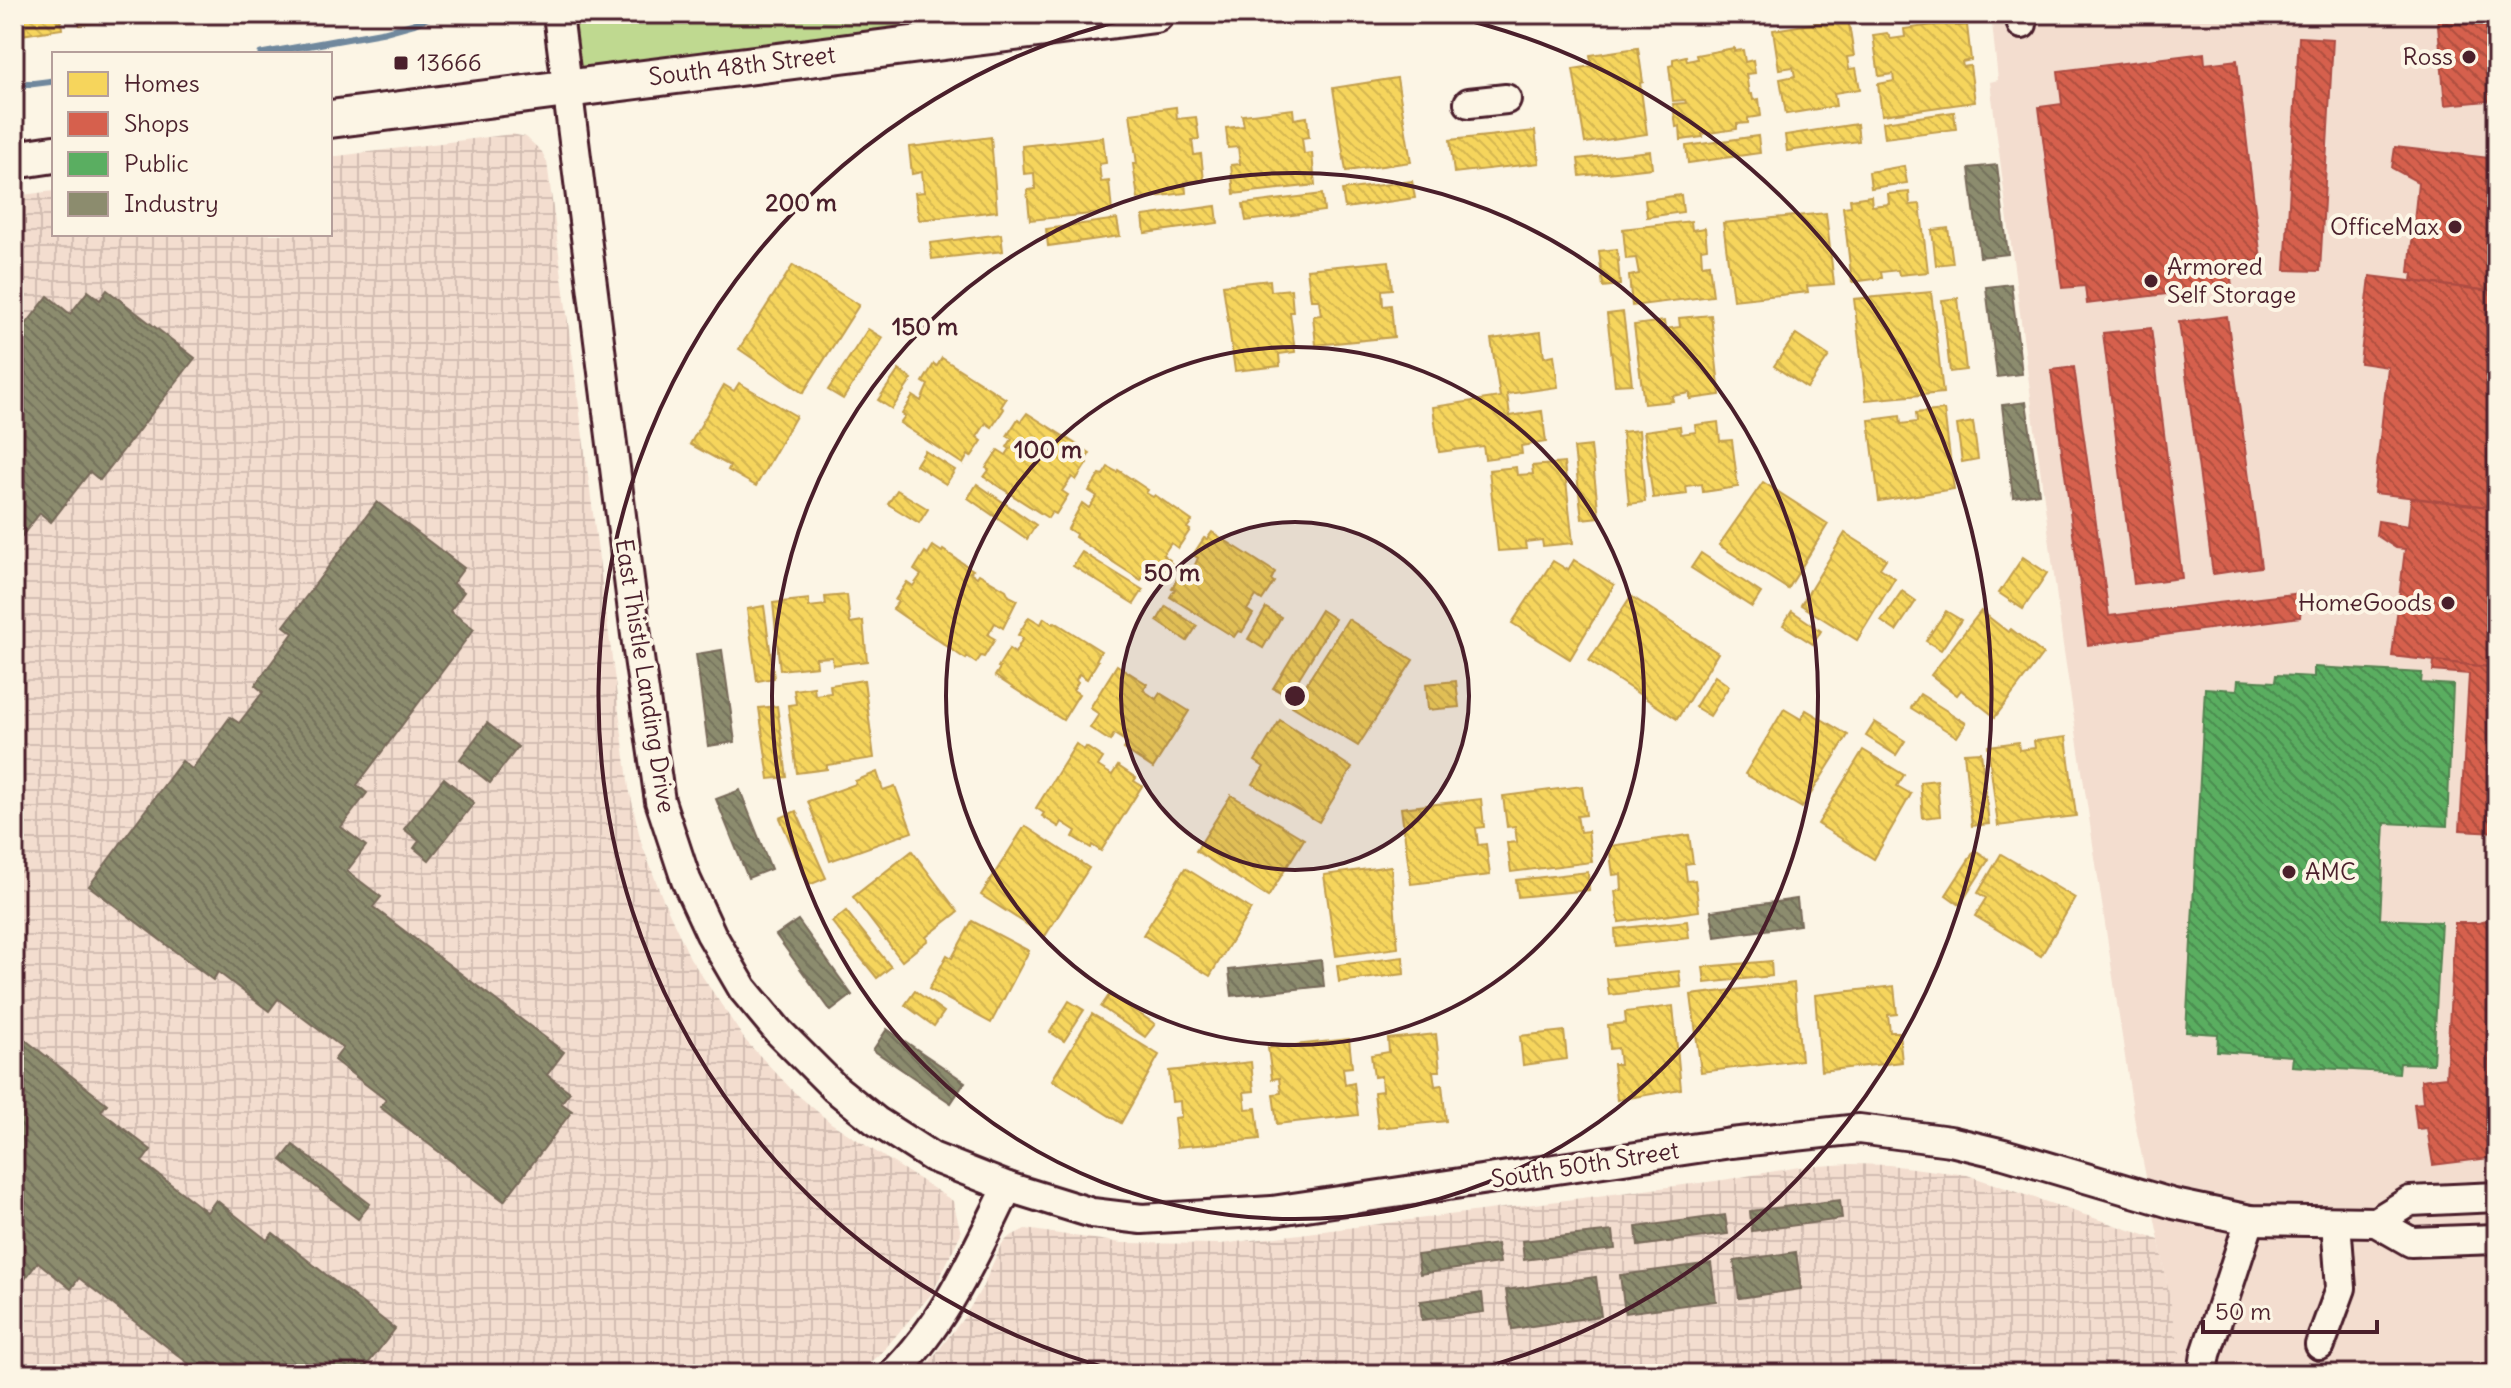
<svg xmlns="http://www.w3.org/2000/svg" width="2511" height="1388" font-family="Delius,sans-serif">
<defs>
<pattern id="industrial-grid" width="8" height="8" patternUnits="userSpaceOnUse" patternTransform="scale(2)"><rect width="8" height="8" fill="#f3ddcf"/><path d="M0 4h8M4 0v8" fill="none" stroke="#d2bdb2"/></pattern>
<pattern id="homes-back-hatch" width="6" height="6" patternUnits="userSpaceOnUse" patternTransform="scale(2)"><rect width="6" height="6" fill="#f6d55c"/><path d="M-1 5l2 2M0 0l6 6M5-1l2 2" fill="none" stroke="#d4b650"/></pattern>
<pattern id="shops-back-hatch" width="6" height="6" patternUnits="userSpaceOnUse" patternTransform="scale(2)"><rect width="6" height="6" fill="#d6604d"/><path d="M-1 5l2 2M0 0l6 6M5-1l2 2" fill="none" stroke="#b04f40"/></pattern>
<pattern id="public-back-hatch" width="6" height="6" patternUnits="userSpaceOnUse" patternTransform="scale(2)"><rect width="6" height="6" fill="#5aae61"/><path d="M-1 5l2 2M0 0l6 6M5-1l2 2" fill="none" stroke="#4c8d50"/></pattern>
<pattern id="industry-back-hatch" width="6" height="6" patternUnits="userSpaceOnUse" patternTransform="scale(2)"><rect width="6" height="6" fill="#8c8c6e"/><path d="M-1 5l2 2M0 0l6 6M5-1l2 2" fill="none" stroke="#74725b"/></pattern>
</defs>
<rect width="100%" height="100%" fill="#fcf5e5"/>
<filter id="ink" filterUnits="userSpaceOnUse"><feTurbulence type="fractalNoise" baseFrequency=".0125" numOctaves="2"/><feDisplacementMap in="SourceGraphic" scale="16" xChannelSelector="R" yChannelSelector="G"/><feConvolveMatrix kernelMatrix="1 2 1 2 8 2 1 2 1" color-interpolation-filters="sRGB"/></filter>
<g filter="url(#ink)">
<polygon fill="#f3ddcf" points="1991,14 2497,14 2497,1374 2183,1374 2159,1240 2135,1123 2063,645 1990,82 1998,80"/>
<g fill="url(#industrial-grid)">
<polygon points="512,134 526,137 542,152 547,162 629,788 641,842 662,897 690,958 745,1040 793,1091 831,1123 953,1201 961,1233 933,1292 884,1350 857,1374 14,1374 14,196 54,191 54,234 330,234 330,157"/>
<polygon points="1851,1164 1889,1165 1967,1175 2159,1240 2184,1374 920,1374 965,1316 983,1286 1001,1245 1009,1237 1025,1229 1122,1243 1221,1244 1723,1180 1800,1167"/>
</g>
<polygon fill="#bfd990" stroke="#847c5e" stroke-width="2" points="558,14 1154,14 566,88"/>
<g fill="url(#homes-back-hatch)" stroke="#c29e4d" stroke-width="2">
<polygon points="14,14 60,14 62,29 14,36"/>
<polygon points="78,14 126,14 127,19 80,25"/>
<polygon points="1848,18 1854,56 1847,57 1849,69 1856,68 1860,89 1834,93 1836,106 1786,114 1780,79 1795,76 1793,67 1779,69 1773,30"/>
<polygon points="1955,22 1955,26 1967,25 1971,60 1962,62 1963,67 1970,66 1975,102 1882,115 1878,84 1894,81 1893,74 1879,76 1873,35 1887,33 1891,39 1905,37 1904,29"/>
<polygon points="1638,48 1643,82 1640,83 1647,134 1585,143 1573,69 1592,66 1590,55"/>
<polygon points="1734,48 1734,51 1743,50 1745,62 1753,60 1755,73 1746,74 1749,94 1752,94 1753,100 1759,99 1761,116 1748,118 1748,123 1737,124 1737,129 1702,134 1703,137 1681,140 1680,126 1676,127 1673,104 1686,103 1685,100 1673,101 1669,66 1673,65 1673,59 1686,56 1687,61 1697,59 1696,55"/>
<polygon points="1397,78 1411,162 1346,171 1333,88"/>
<polygon points="1176,107 1177,119 1196,117 1199,139 1192,140 1194,155 1201,154 1204,180 1185,182 1186,193 1138,199 1133,164 1137,164 1130,113"/>
<polygon points="1293,109 1294,119 1307,117 1309,137 1302,138 1304,154 1312,153 1315,185 1234,194 1231,165 1240,164 1238,147 1228,148 1226,128 1244,126 1242,115"/>
<polygon points="1954,112 1956,129 1885,138 1883,122"/>
<polygon points="1857,124 1859,141 1787,151 1785,135"/>
<polygon points="1535,131 1539,163 1454,173 1450,140"/>
<polygon points="1758,136 1760,153 1688,163 1686,146"/>
<polygon points="991,137 997,211 919,220 915,193 924,192 922,172 912,174 909,147"/>
<polygon points="1103,137 1106,163 1099,164 1101,182 1109,181 1112,212 1030,220 1027,190 1035,189 1034,173 1024,174 1022,146"/>
<polygon points="1650,151 1652,168 1580,176 1578,159"/>
<polygon points="1904,166 1907,183 1871,188 1869,172"/>
<polygon points="1412,181 1415,198 1345,208 1342,190"/>
<polygon points="1909,192 1910,205 1920,204 1928,272 1899,275 1898,270 1881,272 1882,278 1852,282 1843,207 1851,206 1850,199 1871,196 1872,206 1889,204 1888,194"/>
<polygon points="1322,194 1324,211 1246,221 1243,204"/>
<polygon points="1681,195 1683,212 1647,217 1645,200"/>
<polygon points="1216,206 1218,223 1145,233 1143,216"/>
<polygon points="1826,213 1834,284 1807,286 1808,292 1733,300 1723,223"/>
<polygon points="1117,219 1120,236 1048,246 1046,229"/>
<polygon points="1691,221 1692,230 1705,228 1707,248 1701,249 1702,265 1709,264 1713,296 1632,306 1629,276 1639,274 1636,258 1626,259 1623,229"/>
<polygon points="1948,228 1953,263 1936,265 1932,230"/>
<polygon points="1001,234 1003,251 932,259 930,243"/>
<polygon points="1617,249 1620,285 1603,287 1599,251"/>
<polygon points="1389,261 1392,289 1382,290 1383,306 1391,305 1394,337 1316,345 1313,316 1321,315 1319,300 1311,300 1307,269"/>
<polygon points="793,265 859,305 803,393 739,349"/>
<polygon points="1270,280 1271,291 1291,289 1293,312 1290,312 1295,352 1279,354 1280,366 1235,371 1223,285"/>
<polygon points="1931,292 1943,393 1866,400 1854,299"/>
<polygon points="1958,298 1966,370 1950,372 1942,300"/>
<polygon points="1623,312 1632,384 1615,385 1607,314"/>
<polygon points="1711,315 1720,395 1690,399 1690,393 1672,396 1673,401 1644,404 1634,325 1664,321 1665,329 1680,327 1679,318"/>
<polygon points="868,329 883,338 843,399 828,390"/>
<polygon points="1541,332 1544,357 1554,355 1558,387 1507,394 1510,416 1542,411 1546,442 1521,446 1522,454 1485,459 1483,446 1439,452 1433,407 1500,397 1491,339"/>
<polygon points="1796,334 1829,356 1807,388 1774,366"/>
<polygon points="942,358 1006,399 1001,407 1004,409 992,427 986,423 977,437 982,441 971,457 968,455 963,464 900,423 905,416 902,414 913,396 921,401 928,385 923,382 934,364 937,366"/>
<polygon points="899,370 912,379 892,409 878,400"/>
<polygon points="739,383 796,416 756,486 728,470 730,466 690,444 724,385 734,391"/>
<polygon points="1944,410 1954,489 1879,501 1869,420 1900,416 1901,424 1917,422 1916,413"/>
<polygon points="1027,413 1090,453 1085,461 1087,463 1076,480 1072,477 1062,491 1068,495 1056,514 1052,512 1048,518 984,477 989,470 986,468 998,450 1006,455 1010,449 1007,447 1012,439 1007,436 1018,419 1021,421"/>
<polygon points="1718,422 1720,441 1732,440 1738,487 1703,492 1702,484 1686,486 1687,494 1653,498 1644,431 1680,426 1681,434 1696,432 1695,425"/>
<polygon points="1973,422 1978,459 1962,462 1957,425"/>
<polygon points="1639,430 1645,502 1629,504 1622,432"/>
<polygon points="1591,446 1599,517 1582,519 1574,448"/>
<polygon points="925,451 955,470 946,484 916,465"/>
<polygon points="1564,463 1573,543 1543,546 1542,540 1525,542 1526,549 1498,551 1489,470 1516,467 1517,475 1533,474 1532,466"/>
<polygon points="1108,467 1117,472 1118,470 1148,490 1146,493 1153,497 1155,495 1192,521 1187,528 1190,530 1178,548 1171,543 1163,555 1170,560 1169,562 1171,563 1152,583 1143,577 1141,580 1136,577 1075,537 1076,534 1068,529 1082,503 1089,508 1097,496 1089,491 1100,474 1103,475"/>
<polygon points="1763,482 1828,524 1788,589 1719,545"/>
<polygon points="977,484 1036,525 1027,539 968,498"/>
<polygon points="897,490 928,509 919,523 888,504"/>
<polygon points="1212,532 1275,572 1271,580 1274,582 1262,600 1256,596 1247,610 1253,614 1242,632 1238,631 1234,637 1170,597 1175,589 1172,588 1183,569 1191,574 1198,558 1193,555 1204,538 1207,539"/>
<polygon points="1845,533 1886,559 1880,568 1895,578 1857,640 1801,605"/>
<polygon points="933,546 942,552 943,550 973,570 970,572 977,577 979,574 1006,590 1009,596 1017,600 1003,628 995,623 988,635 995,639 984,657 981,656 976,663 967,657 966,659 961,656 893,609 898,601 895,600 907,582 913,586 921,575 914,570 925,552 928,554"/>
<polygon points="1082,552 1143,590 1134,604 1073,566"/>
<polygon points="1701,553 1761,593 1752,607 1691,568"/>
<polygon points="2023,557 2047,573 2023,609 1999,593"/>
<polygon points="1574,560 1614,585 1570,659 1512,623 1553,561 1568,570"/>
<polygon points="1902,591 1916,601 1896,631 1881,621"/>
<polygon points="847,595 850,623 863,621 867,661 833,665 832,657 816,658 817,666 780,670 773,603 809,599 809,607 826,605 825,597"/>
<polygon points="1631,596 1718,653 1677,719 1589,661"/>
<polygon points="764,606 774,678 757,681 747,609"/>
<polygon points="1166,606 1197,626 1187,641 1157,621"/>
<polygon points="1266,608 1281,617 1263,648 1248,639"/>
<polygon points="1321,610 1335,619 1288,696 1273,688"/>
<polygon points="1792,611 1821,631 1813,644 1783,625"/>
<polygon points="1946,611 1961,620 1941,650 1926,641"/>
<polygon points="1981,611 2008,632 2011,629 2043,654 1995,717 1961,690 1957,695 1931,675"/>
<polygon points="1029,617 1041,624 1044,618 1053,624 1055,622 1101,651 1096,660 1098,661 1087,679 1079,674 1076,680 1078,682 1073,690 1079,694 1063,720 995,676 1000,668 998,667 1009,649 1015,653 1023,638 1018,635"/>
<polygon points="1348,619 1413,660 1358,746 1292,706"/>
<polygon points="1117,665 1147,684 1143,690 1156,699 1160,693 1189,711 1153,768 1124,749 1128,743 1114,734 1110,741 1090,728 1099,714 1090,708"/>
<polygon points="1715,676 1729,686 1710,716 1695,707"/>
<polygon points="864,680 874,758 827,765 827,769 797,773 788,705 796,704 794,690 814,687 815,695 831,693 830,685"/>
<polygon points="1456,681 1459,707 1428,710 1426,684"/>
<polygon points="1920,694 1966,723 1957,737 1911,708"/>
<polygon points="777,706 787,777 769,779 759,708"/>
<polygon points="1784,709 1801,719 1806,710 1848,735 1802,808 1745,774"/>
<polygon points="1280,720 1352,768 1319,822 1253,784 1264,767 1255,761"/>
<polygon points="1875,722 1905,741 1896,755 1866,736"/>
<polygon points="2066,737 2076,816 1998,826 1988,746 2018,742 2019,750 2035,748 2034,741"/>
<polygon points="1076,744 1084,750 1086,747 1103,758 1098,766 1112,775 1118,766 1136,778 1134,781 1142,786 1101,851 1092,845 1091,848 1073,837 1076,831 1062,822 1059,827 1042,816 1044,813 1036,808"/>
<polygon points="1863,750 1904,775 1897,786 1911,794 1874,859 1818,824"/>
<polygon points="1981,752 1989,824 1972,826 1964,753"/>
<polygon points="877,772 883,790 895,786 912,832 830,861 808,801 856,784 855,781"/>
<polygon points="1937,780 1940,816 1923,818 1920,782"/>
<polygon points="1582,786 1586,815 1577,816 1580,832 1588,831 1592,862 1511,872 1507,843 1517,842 1515,826 1507,827 1503,796"/>
<polygon points="1231,795 1304,839 1268,897 1196,851"/>
<polygon points="1481,799 1484,827 1476,828 1478,845 1486,844 1490,875 1411,884 1401,808"/>
<polygon points="796,811 826,878 809,885 780,818"/>
<polygon points="1025,826 1089,868 1045,936 981,895"/>
<polygon points="1689,835 1693,863 1685,864 1687,881 1695,880 1699,911 1619,922 1615,891 1622,890 1621,874 1613,875 1609,846"/>
<polygon points="1975,850 1989,859 1960,905 1946,895"/>
<polygon points="912,851 958,912 926,937 928,940 902,961 853,897"/>
<polygon points="2001,854 2075,898 2041,956 1975,916 1986,898 1978,893"/>
<polygon points="1391,866 1398,948 1336,956 1324,875"/>
<polygon points="1185,868 1251,909 1210,976 1143,935"/>
<polygon points="1588,872 1589,890 1518,897 1516,880"/>
<polygon points="846,911 891,967 877,978 832,922"/>
<polygon points="972,921 1029,951 991,1023 929,989 947,955 952,958"/>
<polygon points="1687,921 1689,938 1616,946 1615,929"/>
<polygon points="1403,957 1404,974 1339,982 1337,965"/>
<polygon points="1771,961 1772,976 1705,983 1703,967"/>
<polygon points="1679,971 1681,987 1609,995 1607,979"/>
<polygon points="1794,983 1801,1060 1701,1072 1691,995"/>
<polygon points="1894,986 1897,1014 1888,1015 1890,1032 1899,1032 1902,1062 1821,1071 1815,995"/>
<polygon points="915,991 944,1012 934,1026 905,1005"/>
<polygon points="1110,994 1155,1024 1145,1037 1101,1007"/>
<polygon points="1069,1001 1084,1010 1064,1041 1050,1032"/>
<polygon points="1673,1006 1681,1089 1617,1100 1613,1064 1620,1064 1618,1048 1610,1049 1608,1025 1626,1023 1625,1012"/>
<polygon points="1092,1014 1159,1055 1121,1123 1052,1080"/>
<polygon points="1564,1031 1567,1059 1523,1065 1520,1036"/>
<polygon points="1436,1034 1440,1071 1433,1071 1435,1086 1442,1085 1446,1121 1378,1128 1374,1092 1382,1091 1381,1076 1374,1077 1371,1055 1389,1052 1388,1039"/>
<polygon points="1349,1039 1352,1067 1343,1068 1345,1085 1354,1083 1358,1115 1277,1124 1273,1094 1281,1093 1279,1078 1272,1079 1268,1048"/>
<polygon points="1251,1062 1254,1091 1244,1092 1246,1109 1256,1108 1260,1139 1177,1147 1174,1118 1181,1117 1180,1101 1172,1102 1169,1071"/>
</g>
<g fill="url(#shops-back-hatch)" stroke="#ac4c43" stroke-width="2">
<polygon points="2437,14 2497,14 2497,100 2445,105"/>
<polygon points="2299,37 2333,39 2320,271 2285,270"/>
<polygon points="2204,53 2205,64 2237,60 2261,260 2229,264 2232,286 2087,304 2085,286 2062,288 2039,107 2062,104 2058,71"/>
<polygon points="2395,147 2497,159 2497,292 2412,281 2413,273 2409,272 2418,182 2392,168"/>
<polygon points="2370,276 2497,292 2497,508 2374,493 2388,367 2360,363"/>
<polygon points="2227,316 2261,567 2213,574 2179,322"/>
<polygon points="2151,328 2182,578 2134,584 2103,333"/>
<polygon points="2074,367 2109,616 2302,593 2300,617 2088,645 2051,370"/>
<polygon points="2411,498 2497,508 2497,668 2392,656 2405,549 2396,548 2376,535 2378,521 2408,526"/>
<polygon points="2434,661 2497,668 2497,832 2460,830 2469,674 2433,671"/>
<polygon points="2497,918 2497,1157 2433,1165 2427,1128 2417,1129 2414,1104 2423,1103 2421,1080 2446,1077 2455,923 2479,923"/>
<polygon points="2497,1363 2497,1374 2476,1374 2475,1366"/>
</g>
<polygon fill="url(#public-back-hatch)" stroke="#558351" stroke-width="2" points="2314,667 2422,673 2421,683 2453,685 2447,826 2385,823 2380,919 2441,922 2433,1064 2400,1063 2399,1073 2292,1066 2293,1056 2217,1051 2218,1034 2186,1032 2205,688 2237,690 2238,680 2275,682 2276,675 2314,677"/>
<g fill="url(#industry-back-hatch)" stroke="#786b5a" stroke-width="2">
<polygon points="1997,165 2008,254 1980,257 1969,168"/>
<polygon points="2011,284 2022,374 1997,377 1986,287"/>
<polygon points="107,290 195,358 100,480 90,472 51,522 40,513 14,546 14,340 48,296 70,314 88,291 100,300"/>
<polygon points="2026,402 2039,493 2013,497 2002,405"/>
<polygon points="377,502 464,568 453,583 464,592 450,611 474,629 357,785 367,793 341,827 366,846 347,871 381,897 373,907 564,1052 547,1075 570,1092 561,1103 572,1111 504,1201 380,1107 386,1100 334,1060 343,1048 278,999 269,1011 218,972 213,980 89,886 182,761 192,769 230,717 239,723 263,692 255,685 293,633 284,626"/>
<polygon points="722,650 735,742 708,746 696,654"/>
<polygon points="487,723 518,747 490,783 460,759"/>
<polygon points="444,778 474,803 429,860 414,848 419,841 404,829"/>
<polygon points="740,790 771,869 748,878 716,799"/>
<polygon points="1797,899 1800,925 1715,937 1711,911"/>
<polygon points="798,920 852,995 831,1011 776,935"/>
<polygon points="1321,960 1324,986 1232,996 1229,970"/>
<polygon points="887,1029 965,1082 951,1103 873,1050"/>
<polygon points="14,1031 107,1104 101,1111 151,1150 142,1162 207,1212 216,1200 267,1240 273,1233 395,1329 360,1374 202,1374 79,1278 71,1289 38,1262 19,1287 14,1284"/>
<polygon points="293,1145 370,1204 358,1219 281,1160"/>
<polygon points="1840,1200 1842,1219 1752,1231 1750,1211"/>
<polygon points="1725,1215 1728,1234 1638,1246 1636,1227"/>
<polygon points="1613,1231 1615,1249 1524,1260 1522,1241"/>
<polygon points="1497,1244 1500,1263 1420,1274 1417,1255"/>
<polygon points="1796,1252 1801,1289 1739,1298 1734,1261"/>
<polygon points="1711,1263 1716,1301 1625,1313 1620,1275"/>
<polygon points="1596,1277 1601,1316 1512,1329 1506,1290"/>
<polygon points="1482,1293 1484,1312 1422,1320 1420,1301"/>
</g>
<g fill="none" stroke-linecap="round" stroke-linejoin="round">
<g stroke="#6f889d" stroke-width="7">
<polyline points="261,54 384,32 413,24 435,14"/>
<polyline points="14,86 54,81"/>
</g>
<defs>
<g id="minor">
<polyline points="558,14 638,651 660,801 686,880 711,934 743,989 778,1031 835,1088 876,1121 932,1157 1008,1187 1092,1213 1142,1219 1272,1211 1731,1143 1859,1129 1950,1141 2004,1154 2174,1204 2250,1220 2376,1222 2411,1242 2497,1239"/>
<polyline points="2021,14 2022,24"/>
<polyline points="1469,103 1506,99"/>
<polyline points="2376,1222 2410,1201 2497,1197"/>
<polyline points="2320,1345 2341,1288 2336,1222"/>
<path d="M 893,1374 C 946,1322 975,1253 1008,1187"/>
<polyline points="2203,1374 2206,1354 2250,1220"/>
</g>
<g id="major">
<polyline points="330,119 1155,14"/>
<polyline points="14,160 54,154"/>
</g>
</defs>
<use href="#minor" stroke="#4a1f2b" stroke-width="34"/>
<use href="#major" stroke="#4a1f2b" stroke-width="42"/>
<use href="#minor" stroke="#fcf5e5" stroke-width="28"/>
<use href="#major" stroke="#fcf5e5" stroke-width="36"/>
</g>
</g>
<circle cx="1295" cy="696" r="174" fill="#4a1f2b" fill-opacity=".12"/>
<g fill="none" stroke="#4a1f2b" stroke-width="4">
<circle cx="1295" cy="696" r="174"/>
<circle cx="1295" cy="696" r="349"/>
<circle cx="1295" cy="696" r="523"/>
<path d="M1126 1373A698 698 0 0 1 1144 15M1446 15A698 698 0 0 1 1464 1373"/>
</g>
<g fill="#4a1f2b" stroke="#fcf5e5" stroke-width="3">
<circle cx="2469" cy="57" r="8"/>
<rect x="393" y="55" width="16" height="16" rx="4"/>
<circle cx="2455" cy="227" r="8"/>
<circle cx="2151" cy="281" r="8"/>
<circle cx="2448" cy="603" r="8"/>
<circle cx="2289" cy="872" r="8"/>
</g>
<g text-anchor="middle" stroke-width="8" stroke-linejoin="round" paint-order="stroke">
<g font-size="24" fill="#4a1f2b" stroke="#fcf5e5" text-anchor="end">
<text x="2453" y="65">Ross</text>
<text x="417" y="71" text-anchor="start">13666</text>
<text x="2439" y="235">OfficeMax</text>
<text x="2167" y="275" text-anchor="start">Armored<tspan x="2167" dy="28">Self Storage</tspan></text>
<text x="2432" y="611">HomeGoods</text>
<text x="2305" y="880" text-anchor="start">AMC</text>
</g>
<g font-size="24" fill="#4a1f2b" stroke="#fcf5e5">
<text transform="translate(742 66) rotate(-7)" y="8">South 48th Street</text>
<text transform="translate(645 676) rotate(81)" y="8">East Thistle Landing Drive</text>
<text transform="translate(1585 1165) rotate(-9)" y="8">South 50th Street</text>
</g>
</g>
<circle cx="1295" cy="696" r="12" fill="#4a1f2b" stroke="#fcf5e5" stroke-width="4"/>
<g font-size="24" text-anchor="middle" font-weight="bold" fill="#4a1f2b" stroke="#fcf5e5" stroke-width="8" stroke-linejoin="round" paint-order="stroke">
<text x="801" y="211">200 m</text>
<text x="925" y="335">150 m</text>
<text x="1048" y="458">100 m</text>
<text x="1172" y="581">50 m</text>
</g>
<rect width="2511" height="1388" fill="none" stroke="#fcf5e5" stroke-width="48"/>
<rect x="24" y="24" width="2463" height="1340" fill="none" stroke="#4a1f2b" stroke-width="3" filter="url(#ink)"/>
<rect x="52" y="52" width="280" height="184" fill="#fcf5e5" stroke="#b59f9b" stroke-width="2"/>
<rect x="68" y="72" width="40" height="24" fill="#f6d55c" stroke="#b59f9b" stroke-width="2"/>
<text x="124" y="92" font-size="24" fill="#4a1f2b">Homes</text>
<rect x="68" y="112" width="40" height="24" fill="#d6604d" stroke="#b59f9b" stroke-width="2"/>
<text x="124" y="132" font-size="24" fill="#4a1f2b">Shops</text>
<rect x="68" y="152" width="40" height="24" fill="#5aae61" stroke="#b59f9b" stroke-width="2"/>
<text x="124" y="172" font-size="24" fill="#4a1f2b">Public</text>
<rect x="68" y="192" width="40" height="24" fill="#8c8c6e" stroke="#b59f9b" stroke-width="2"/>
<text x="124" y="212" font-size="24" fill="#4a1f2b">Industry</text>
<path d="M2203 1320v12h174v-12" fill="none" stroke="#4a1f2b" stroke-width="4"/>
<text x="2215" y="1320" font-size="24" fill="#4a1f2b" stroke="#fcf5e5" stroke-width="6" paint-order="stroke">50 m</text>
</svg>
